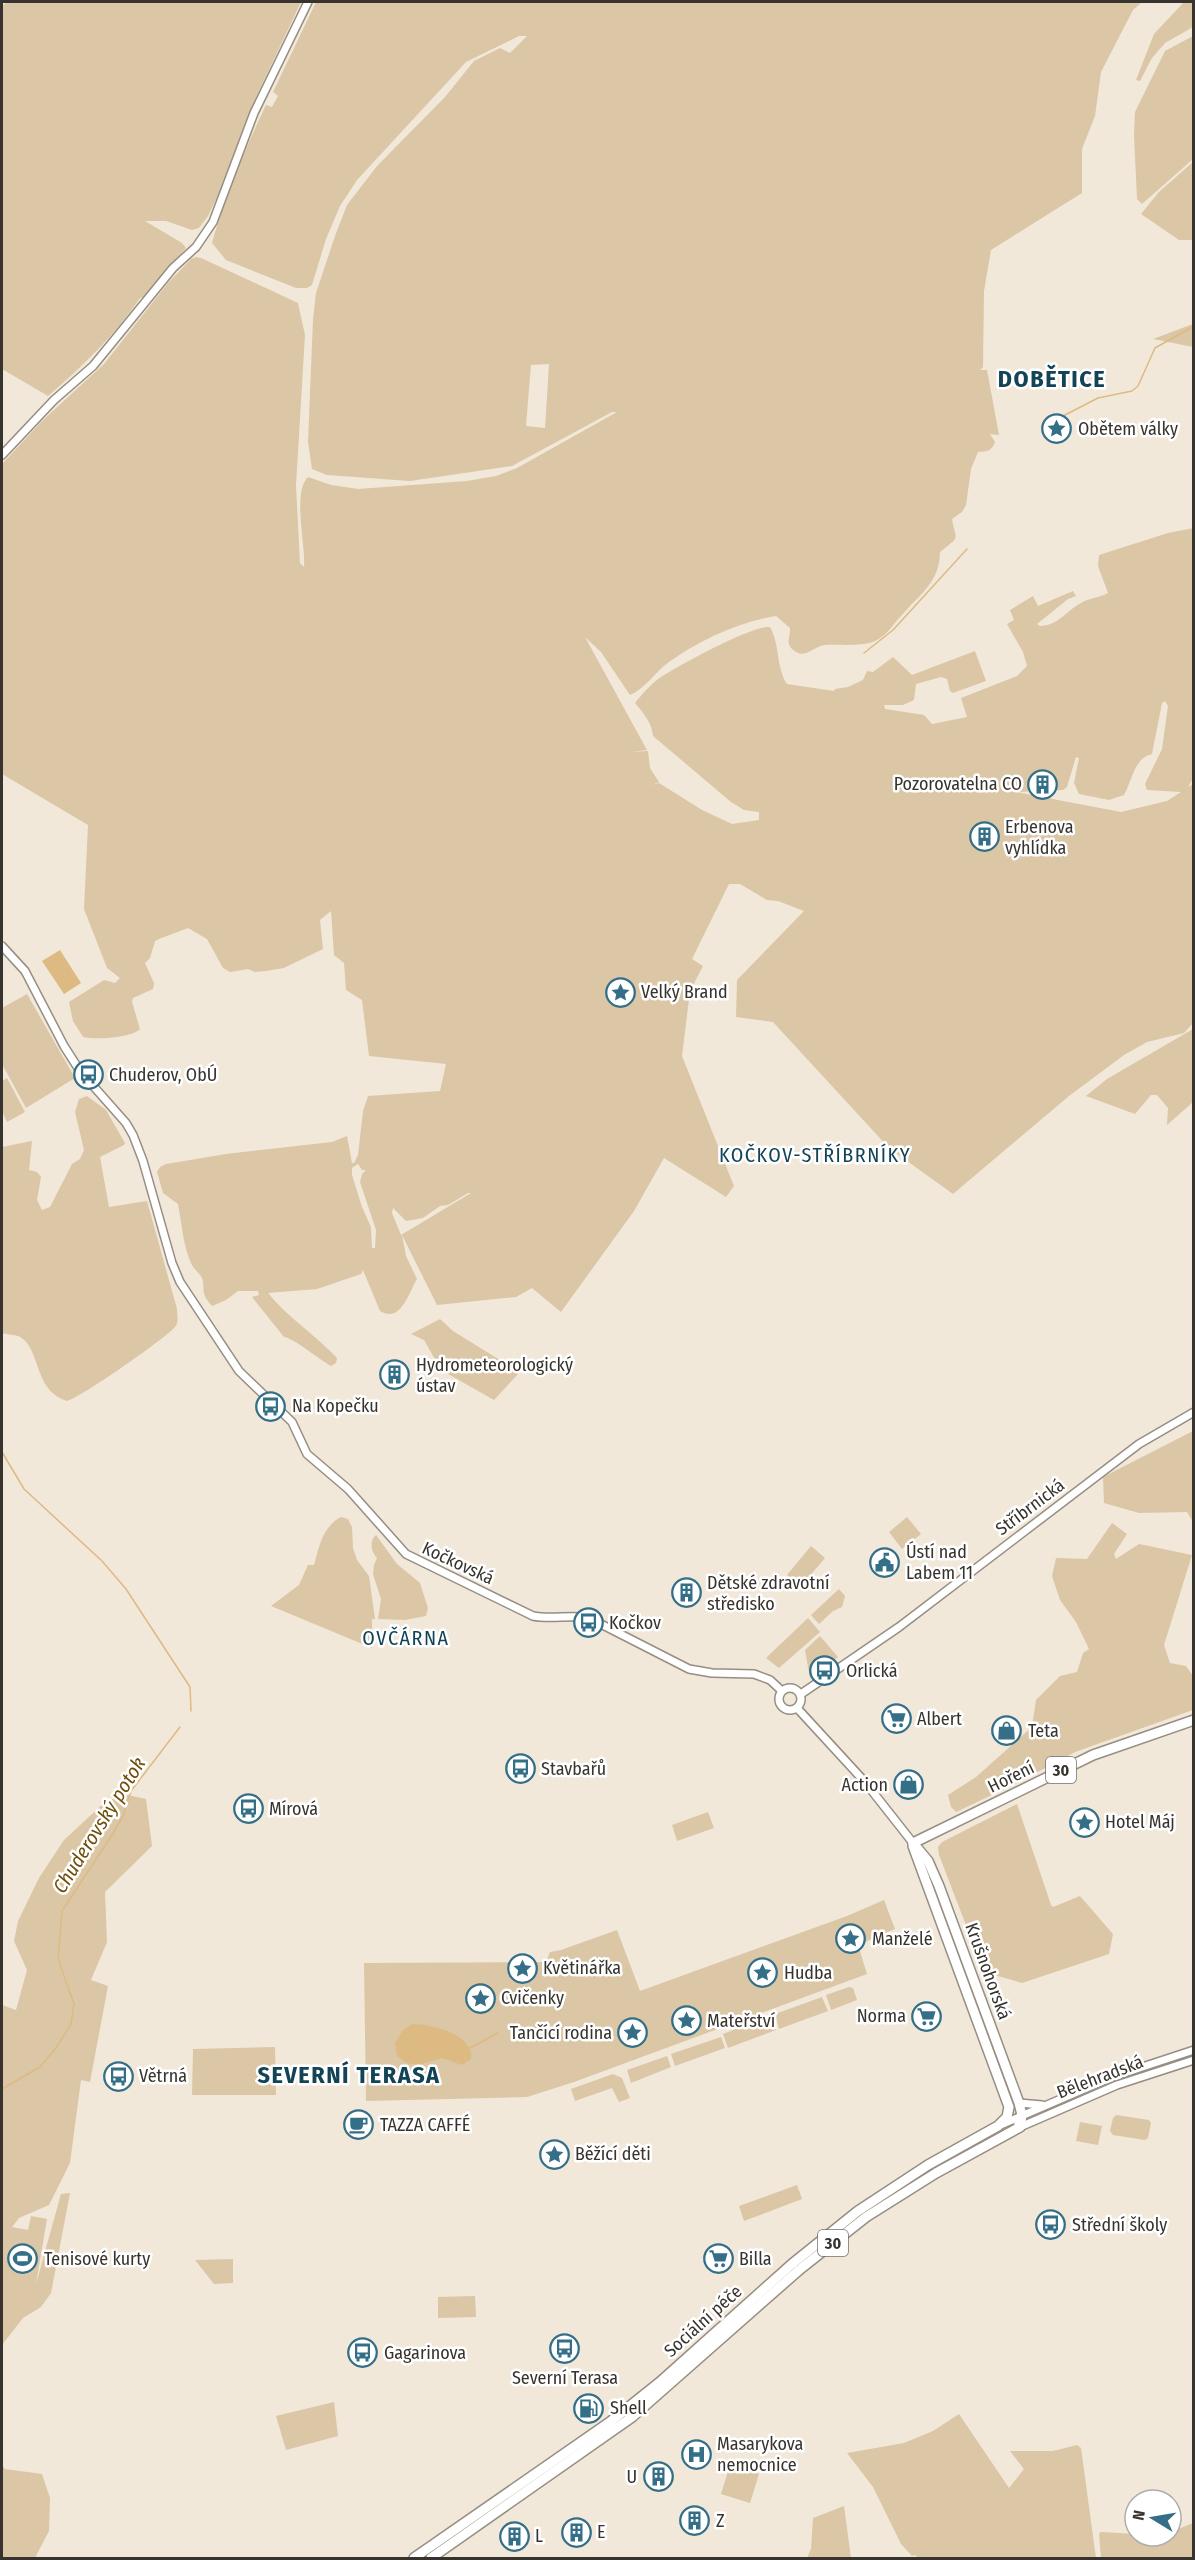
<svg xmlns="http://www.w3.org/2000/svg" width="1195" height="2560" font-family="'Fira Sans Condensed',sans-serif">
<rect width="100%" height="100%" fill="#f1e8da"/>
<g fill="#dbc6a6" fill-rule="evenodd">
<path d="M 7,2 L 301,2 L 256,97 L 224,183 L 208,216 L 199,228 L 192,230 L 166,221 L 145,221 L 182,243 L 186,248 L 144,297 L 140,298 C 114,336 83,366 48,396 L 2,369 L 2,6 Z"/>
<path d="M 316,2 L 1142,2 L 1133,10 L 1101,72 L 1095,116 L 1082,149 L 1082,193 L 991,250 L 984,291 L 983,367 L 980,370 L 987,370 L 999,435 L 990,434 L 995,442 C 991,452 987,451 978,452 L 971,469 L 966,505 L 962,512 L 952,519 C 956,542 961,535 940,552 C 940,582 919,595 901,616 C 892,625 888,635 875,641 C 861,647 840,644 825,645 C 813,646 805,661 792,649 C 785,642 791,636 790,628 L 776,616 C 739,622 700,640 669,662 C 656,671 645,689 630,695 L 601,652 L 585,637 L 647,750 L 631,752 L 648,751 L 650,768 L 659,782 L 652,785 L 659,783 L 702,810 L 732,824 L 759,820 L 759,812 L 744,810 L 731,802 L 653,736 C 652,723 644,714 635,703 C 642,694 651,684 661,677 C 678,666 752,625 770,627 C 780,644 776,668 787,684 L 834,691 L 835,689 L 848,687 L 863,680 L 867,671 L 873,672 L 893,657 L 912,675 L 975,651 L 986,681 L 953,693 L 950,691 L 947,679 L 941,677 L 916,684 L 914,700 L 903,705 L 884,705 L 885,709 L 924,715 L 932,724 L 967,717 L 961,698 L 1017,676 L 1027,666 L 1023,652 L 1007,624 L 1014,620 L 1010,610 L 1033,596 L 1038,606 L 1073,591 L 1076,596 L 1068,599 L 1037,624 L 1040,626 C 1058,626 1066,611 1081,603 C 1089,598 1099,598 1108,593 L 1098,566 L 1099,555 L 1168,533 L 1194,528 L 1194,777 L 1188,787 L 1193,784 L 1193,1023 L 1184,1033 L 1147,1042 L 1124,1055 L 1069,1096 L 953,1194 L 889,1148 L 773,1022 L 736,1017 L 737,980 L 804,911 L 778,901 L 767,900 L 740,884 L 729,884 L 692,959 L 703,966 L 690,991 L 682,1056 L 734,1186 L 726,1197 L 664,1158 L 634,1211 L 561,1312 L 532,1288 L 516,1297 L 437,1305 L 402,1235 L 406,1256 L 417,1279 C 409,1292 401,1324 380,1311 L 363,1270 L 361,1274 L 317,1289 L 268,1293 C 288,1318 316,1335 337,1358 L 336,1363 L 331,1366 C 320,1360 292,1337 284,1337 L 252,1297 L 259,1295 L 258,1291 L 238,1291 L 226,1300 L 212,1306 C 198,1290 207,1289 201,1276 C 198,1272 194,1269 192,1265 C 183,1247 182,1224 178,1204 L 163,1193 L 157,1172 L 160,1167 L 166,1164 L 226,1154 L 332,1142 L 347,1136 L 352,1163 L 354,1163 L 358,1155 L 363,1111 L 368,1096 L 440,1091 L 446,1064 L 369,1056 L 362,1000 L 346,990 L 344,963 L 334,955 L 331,911 L 320,920 L 323,949 L 284,968 L 266,971 L 255,972 L 248,969 L 230,972 L 223,968 L 207,939 L 188,928 L 159,939 L 155,941 L 150,958 L 145,963 L 154,983 L 153,989 L 133,998 L 132,1002 L 140,1029 C 132,1038 94,1040 83,1037 L 73,1021 L 69,1002 L 104,980 L 115,983 L 120,978 L 107,968 L 84,909 L 88,825 L 2,774 L 2,464 L 42,421 L 104,364 L 168,283 L 191,259 L 196,257 L 201,258 L 298,303 L 305,335 L 296,485 L 300,563 L 304,567 C 306,545 292,493 308,477 L 331,485 L 358,489 L 467,481 L 496,476 L 517,468 L 617,412 L 612,412 L 512,466 L 410,481 L 327,475 L 312,469 L 308,442 L 313,319 L 316,293 L 335,236 L 347,205 L 377,166 L 445,97 L 474,61 L 500,48 L 510,53 L 527,36 L 519,36 L 466,62 L 357,180 L 340,206 L 326,239 L 312,285 L 307,288 L 296,288 L 226,260 L 212,243 C 225,196 245,149 266,105 L 272,107 L 278,96 L 273,92 ZM 549,364 L 545,428 L 526,426 L 531,365 ZM 1165,701 L 1168,706 L 1162,749 L 1145,784 L 1147,790 L 1181,792 L 1167,801 L 1121,812 L 1016,792 L 1063,790 L 1067,787 L 1076,757 L 1079,758 L 1074,783 L 1079,794 L 1109,800 L 1124,795 C 1132,781 1134,758 1152,754 L 1162,703 ZM 358,1164 L 362,1170 L 366,1170 L 362,1174 L 360,1182 L 376,1230 L 375,1248 L 372,1248 L 371,1227 L 362,1207 L 352,1175 L 352,1168 ZM 468,1193 L 471,1193 L 401,1235 L 392,1213 L 393,1208 L 406,1221 L 423,1218 L 440,1206 L 448,1205 Z"/>
<polygon points="1184,2 1193,2 1193,27 1165,43 1152,58 1140,81 1136,80 1154,34"/>
<polygon points="1193,36 1193,159 1142,204 1137,199 1134,136 1135,112 1165,51"/>
<polygon points="1193,162 1193,240 1179,240 1141,214 1159,192"/>
<polygon points="1193,324 1193,347 1153,339"/>
<polygon points="27,994 75,1078 26,1108 2,1064 2,1008"/>
<polygon points="1193,1029 1193,1102 1167,1125 1168,1108 1157,1095 1151,1095 1135,1114 1086,1096 1107,1079"/>
<polygon points="7,1078 25,1112 7,1122 2,1111 2,1081"/>
<path d="M 87,1096 L 106,1110 L 125,1143 L 124,1145 L 100,1157 L 109,1207 L 147,1201 L 177,1309 C 177,1315 179,1322 175,1327 C 166,1338 80,1398 67,1401 C 33,1391 41,1348 20,1337 C 15,1334 7,1335 2,1333 L 2,1147 L 32,1141 L 29,1170 L 37,1172 L 41,1177 L 37,1200 L 42,1210 L 50,1207 L 72,1164 L 80,1159 L 84,1150 L 75,1112 L 79,1099 Z"/>
<polygon points="440,1319 453,1331 516,1370 518,1374 494,1400 441,1370 424,1340 411,1334"/>
<polygon points="1193,1431 1193,1522 1187,1512 1139,1513 1104,1503 1103,1477"/>
<path d="M 341,1517 L 348,1519 L 352,1527 L 353,1548 L 357,1560 L 369,1576 L 375,1619 L 372,1619 L 372,1648 L 271,1606 L 299,1585 L 308,1565 L 314,1565 C 319,1547 323,1526 341,1517 Z"/>
<polygon points="907,1517 921,1534 902,1549 889,1532"/>
<polygon points="1112,1523 1127,1534 1114,1554 1116,1559 1139,1544 1192,1555 1164,1645 1170,1663 1186,1666 1193,1676 1193,1710 1075,1752 1017,1783 956,1812 951,1807 948,1795 976,1777 1032,1727 1036,1700 1060,1676 1077,1672 1083,1653 1089,1649 1076,1622 1060,1600 1052,1576 1056,1558 1087,1559"/>
<path d="M 376,1535 L 397,1564 L 420,1583 L 428,1608 L 426,1616 L 405,1620 L 378,1619 L 381,1599 L 373,1574 L 374,1565 L 377,1558 C 371,1552 369,1540 376,1535 Z"/>
<polygon points="811,1546 825,1558 801,1586 787,1575"/>
<polygon points="839,1589 845,1596 842,1607 833,1611 819,1624 811,1615"/>
<polygon points="808,1618 820,1632 779,1668 766,1658"/>
<polygon points="820,1636 838,1657 810,1678 805,1650"/>
<polygon points="123,1794 146,1799 152,1846 105,1892 107,1942 91,1980 108,1986 90,2082 81,2080 70,2163 49,2205 19,2218 12,2227 28,2230 31,2216 47,2219 36,2284 61,2194 70,2193 51,2293 41,2307 23,2318 2,2345 2,2005 16,2010 27,1970 14,1941 18,1921 39,1878 64,1840 104,1803"/>
<polygon points="1017,1804 1051,1905 1053,1907 1080,1896 1113,1934 1109,1954 1022,1983 984,1972 939,1855 938,1847 942,1842"/>
<polygon points="708,1812 714,1828 677,1841 672,1825"/>
<polygon points="884,1900 895,1929 858,1945 867,1974 574,2082 527,2097 366,2101 364,1963 546,1962 550,1952 561,1950 617,1930 640,1991 847,1916"/>
<polygon points="849,1987 853,1988 857,2000 831,2010 826,1995"/>
<polygon points="822,1997 828,2011 779,2029 775,2014"/>
<polygon points="772,2015 776,2030 728,2048 723,2034"/>
<polygon points="721,2037 725,2048 675,2066 671,2054"/>
<polygon points="275,2047 276,2095 192,2095 193,2049"/>
<polygon points="667,2056 671,2067 631,2083 627,2070"/>
<polygon points="613,2074 622,2078 630,2098 619,2102 612,2088 575,2101 571,2089"/>
<polygon points="1116,2115 1149,2120 1151,2123 1148,2138 1145,2140 1113,2135 1110,2131 1113,2118"/>
<polygon points="1080,2122 1102,2126 1098,2145 1076,2141"/>
<polygon points="797,2185 802,2199 744,2221 739,2206"/>
<polygon points="233,2259 233,2283 214,2284 195,2260"/>
<polygon points="475,2296 476,2317 438,2318 438,2297"/>
<polygon points="334,2402 338,2436 286,2450 276,2416"/>
<polygon points="959,2414 1009,2488 1024,2469 1010,2451 1053,2451 1077,2445 1081,2448 1096,2558 918,2558 915,2555 912,2556 901,2544 873,2487 847,2453 904,2443 933,2431"/>
<polygon points="2,2465 5,2469 42,2474 50,2498 49,2531 35,2558 2,2558"/>
<polygon points="730,2465 759,2474 750,2503 721,2494"/>
<polygon points="844,2506 851,2558 807,2558 811,2549 813,2518"/>
<polygon points="1193,2523 1193,2558 1101,2558 1099,2534 1101,2532 1135,2534 1135,2536 1171,2536 1171,2532"/>
</g>
<g fill="#deba83">
<polygon points="60,950 81,983 64,994 42,961"/>
<path d="M 412,2024 C 431,2024 474,2034 471,2059 L 462,2065 L 442,2058 L 418,2065 L 407,2063 L 397,2056 L 395,2043 L 403,2030 Z"/>
</g>
<g fill="none" stroke-linecap="round" stroke-linejoin="round">
<g stroke="#deba83" stroke-width="1.5">
<polyline points="1059,418 1098,398 1132,391 1138,386 1155,348 1194,326"/>
<polyline points="864,653 893,630 967,549"/>
<polyline points="2,1452 24,1489 102,1561 126,1589 190,1687 191,1711"/>
<polyline points="470,2048 498,2033"/>
<polyline points="2,2089 40,2067 56,2048 71,2024 74,2004 58,1959 62,1911 112,1835 123,1816 131,1791 180,1727"/>
</g>
<defs>
<g id="minor">
<polyline points="2,455 54,400 93,366 173,268 196,247 213,222 254,113 308,2"/>
<path d="M 2,946 L 25,971 L 64,1046 L 80,1071 L 126,1123 L 133,1135 L 143,1161 L 172,1263 L 180,1282 L 239,1371 L 292,1422 L 307,1454 L 348,1489 L 406,1554 L 533,1616 C 552,1620 570,1614 589,1618 L 689,1669 L 712,1673 L 754,1674 L 770,1680 L 782,1691"/>
<circle cx="790" cy="1699" r="11"/>
<polyline points="801,1694 899,1627 1139,1444 1194,1412"/>
<polyline points="797,1708 865,1782 913,1843"/>
<polyline points="1019,2103 1042,2105"/>
<polyline points="1003,2124 1112,2077 1194,2050"/>
<polyline points="1018,2124 1020,2127 1117,2085 1194,2060"/>
</g>
<g id="major">
<polyline points="913,1843 1093,1755 1194,1720"/>
<polyline points="414,2558 610,2422 660,2382 792,2264 858,2211 928,2165 998,2126 1007,2117 1009,2107 913,1846"/>
<polyline points="431,2558 632,2417 799,2270 866,2217 936,2173 1020,2127 1022,2115 1019,2103 939,1886 928,1861 913,1843"/>
</g>
</defs>
<use href="#minor" stroke="#968e82" stroke-width="10"/>
<use href="#major" stroke="#968e82" stroke-width="12"/>
<use href="#minor" stroke="#fff" stroke-width="7"/>
<use href="#major" stroke="#fff" stroke-width="9"/>
</g>
<defs>
<symbol id="sight-ring" viewBox="-11 -11 22 22"><circle r="9.5" fill="#fff" stroke="#346e87" stroke-width="1.5"/><path d="M0-6L1.8-2.2L6-1.7L2.9 1.2L3.7 5.4L0 3.3L-3.7 5.4L-2.9 1.2L-6-1.7L-1.8-2.2Z" fill="#346e87"/></symbol>
<symbol id="building-ring" viewBox="-11 -11 22 22"><circle r="9.5" fill="#fff" stroke="#346e87" stroke-width="1.5"/><path d="M-4-6H4V6H1V3H-1V6H-4ZM-2.5-4.3h1.7v1.8h-1.7ZM.8-4.3h1.7v1.8H.8ZM-2.5-1h1.7V.8h-1.7ZM.8-1h1.7V.8H.8Z" fill="#346e87"/></symbol>
<symbol id="bus-ring" viewBox="-11 -11 22 22"><circle r="9.5" fill="#fff" stroke="#346e87" stroke-width="1.5"/><path d="M-5-6H5V4H4V6H2V4H-2V6H-4V4H-5ZM-3.5-4V0h7V-4ZM-3.5 1.2v1.5H-2V1.2ZM2 1.2v1.5H3.5V1.2Z" fill="#346e87"/></symbol>
<symbol id="civic-ring" viewBox="-11 -11 22 22"><circle r="9.5" fill="#fff" stroke="#346e87" stroke-width="1.5"/><path d="M-.6-6.5H3V-4.5H.6V-3L4-1V1h2V6H-6V1h2V-1L-.6-3ZM-1.2 2.5V6h2.4V2.5Z" fill="#346e87"/></symbol>
<symbol id="supermarket-ring" viewBox="-11 -11 22 22"><circle r="9.5" fill="#fff" stroke="#346e87" stroke-width="1.5"/><path d="M-6-5.5h2.5l.6 2H6L4.5 2H-2.5L-4.4-4H-6ZM-1.5 3.2a1.3 1.3 0 1 0 .1 0ZM3 3.2a1.3 1.3 0 1 0 .1 0Z" fill="#346e87"/></symbol>
<symbol id="shop-ring" viewBox="-11 -11 22 22"><circle r="9.5" fill="#fff" stroke="#346e87" stroke-width="1.5"/><path d="M-5-2.5h2.3a2.7 3.5 0 0 1 5.4 0H5L5.5 6h-11ZM-1.5-2.5h3a1.5 2.3 0 0 0-3 0Z" fill="#346e87"/></symbol>
<symbol id="cafe-ring" viewBox="-11 -11 22 22"><circle r="9.5" fill="#fff" stroke="#346e87" stroke-width="1.5"/><path d="M-5.5-4.5H6V0H3Q3 3.5 0 3.5H-2.5Q-5.5 3.5-5.5 0ZM3-3.2v2h1.7v-2ZM-6 4.5H4V6H-6Z" fill="#346e87"/></symbol>
<symbol id="stadium-ring" viewBox="-11 -11 22 22"><circle r="9.5" fill="#fff" stroke="#346e87" stroke-width="1.5"/><path d="M0-5a6.5 5 0 1 0 0 10a6.5 5 0 1 0 0-10ZM-3.5-1.8h7v3.6h-7Z" fill="#346e87"/></symbol>
<symbol id="fuel-ring" viewBox="-11 -11 22 22"><circle r="9.5" fill="#fff" stroke="#346e87" stroke-width="1.5"/><path d="M-5.5-6h7V0h2V4h1.3V-2.5L3-4.5l.8-.8L6-3V5H2.5V1h-1V6h-7ZM-4.2-4.7v3.2H.2V-4.7Z" fill="#346e87"/></symbol>
<symbol id="hospital-ring" viewBox="-11 -11 22 22"><circle r="9.5" fill="#fff" stroke="#346e87" stroke-width="1.5"/><path d="M-5-5h3v3.5h4V-5h3V5h-3V1.5h-4V5h-3Z" fill="#346e87"/></symbol>
</defs>
<g fill-rule="evenodd">
<use href="#sight-ring" x="1040" y="412" width="33" height="33"/>
<use href="#building-ring" x="1026" y="768" width="33" height="33"/>
<use href="#building-ring" x="968" y="820" width="33" height="33"/>
<use href="#sight-ring" x="604" y="976" width="33" height="33"/>
<use href="#bus-ring" x="72" y="1058" width="33" height="33"/>
<use href="#building-ring" x="378" y="1358" width="33" height="33"/>
<use href="#bus-ring" x="254" y="1390" width="33" height="33"/>
<use href="#civic-ring" x="868" y="1546" width="33" height="33"/>
<use href="#building-ring" x="670" y="1576" width="33" height="33"/>
<use href="#bus-ring" x="572" y="1606" width="33" height="33"/>
<use href="#bus-ring" x="808" y="1654" width="33" height="33"/>
<use href="#supermarket-ring" x="880" y="1702" width="33" height="33"/>
<use href="#shop-ring" x="990" y="1714" width="33" height="33"/>
<use href="#bus-ring" x="504" y="1752" width="33" height="33"/>
<use href="#shop-ring" x="892" y="1768" width="33" height="33"/>
<use href="#bus-ring" x="232" y="1792" width="33" height="33"/>
<use href="#sight-ring" x="1068" y="1806" width="33" height="33"/>
<use href="#sight-ring" x="834" y="1922" width="33" height="33"/>
<use href="#sight-ring" x="506" y="1952" width="33" height="33"/>
<use href="#sight-ring" x="746" y="1956" width="33" height="33"/>
<use href="#sight-ring" x="464" y="1982" width="33" height="33"/>
<use href="#supermarket-ring" x="910" y="2000" width="33" height="33"/>
<use href="#sight-ring" x="670" y="2004" width="33" height="33"/>
<use href="#sight-ring" x="616" y="2016" width="33" height="33"/>
<use href="#bus-ring" x="102" y="2060" width="33" height="33"/>
<use href="#cafe-ring" x="342" y="2108" width="33" height="33"/>
<use href="#sight-ring" x="538" y="2138" width="33" height="33"/>
<use href="#bus-ring" x="1034" y="2208" width="33" height="33"/>
<use href="#stadium-ring" x="6" y="2242" width="33" height="33"/>
<use href="#supermarket-ring" x="702" y="2242" width="33" height="33"/>
<use href="#bus-ring" x="548" y="2332" width="33" height="33"/>
<use href="#bus-ring" x="346" y="2336" width="33" height="33"/>
<use href="#fuel-ring" x="572" y="2392" width="33" height="33"/>
<use href="#hospital-ring" x="680" y="2438" width="33" height="33"/>
<use href="#building-ring" x="642" y="2460" width="33" height="33"/>
<use href="#building-ring" x="678" y="2504" width="33" height="33"/>
<use href="#building-ring" x="560" y="2516" width="33" height="33"/>
<use href="#building-ring" x="498" y="2520" width="33" height="33"/>
</g>
<g text-anchor="middle" stroke-width="5" stroke-linejoin="round" paint-order="stroke">
<g fill="#fff" stroke="#73706d" stroke-width="1.5">
<rect x="1046" y="1757" width="30" height="26" rx="4.5"/>
<rect x="818" y="2230" width="30" height="26" rx="4.5"/>
</g>
<g font-size="16" font-weight="bold" fill="#37332e">
<text x="1061" y="1776">30</text>
<text x="833" y="2249">30</text>
</g>
<g font-size="18" fill="#37332e" stroke="#fff" text-anchor="start">
<text x="1078" y="435">Obětem války</text>
<text x="1022" y="790" text-anchor="end">Pozorovatelna CO</text>
<text x="1005" y="833">Erbenova<tspan x="1005" dy="21">vyhlídka</tspan></text>
<text x="641" y="998">Velký Brand</text>
<text x="109" y="1081">Chuderov, ObÚ</text>
<text x="416" y="1371">Hydrometeorologický<tspan x="416" dy="21">ústav</tspan></text>
<text x="292" y="1412">Na Kopečku</text>
<text x="906" y="1558">Ústí nad<tspan x="906" dy="21">Labem 11</tspan></text>
<text x="707" y="1589">Dětské zdravotní<tspan x="707" dy="21">středisko</tspan></text>
<text x="609" y="1629">Kočkov</text>
<text x="846" y="1677">Orlická</text>
<text x="917" y="1725">Albert</text>
<text x="1028" y="1737">Teta</text>
<text x="541" y="1775">Stavbařů</text>
<text x="888" y="1791" text-anchor="end">Action</text>
<text x="269" y="1815">Mírová</text>
<text x="1105" y="1828">Hotel Máj</text>
<text x="872" y="1945">Manželé</text>
<text x="543" y="1974">Květinářka</text>
<text x="784" y="1979">Hudba</text>
<text x="501" y="2004">Cvičenky</text>
<text x="906" y="2022" text-anchor="end">Norma</text>
<text x="707" y="2027">Mateřství</text>
<text x="612" y="2039" text-anchor="end">Tančící rodina</text>
<text x="139" y="2082">Větrná</text>
<text x="380" y="2131">TAZZA CAFFÉ</text>
<text x="575" y="2160">Běžící děti</text>
<text x="1072" y="2231">Střední školy</text>
<text x="44" y="2265">Tenisové kurty</text>
<text x="739" y="2265">Billa</text>
<text x="384" y="2359">Gagarinova</text>
<text x="565" y="2384" text-anchor="middle">Severní Terasa</text>
<text x="610" y="2414">Shell</text>
<text x="717" y="2450">Masarykova<tspan x="717" dy="21">nemocnice</tspan></text>
<text x="637" y="2483" text-anchor="end">U</text>
<text x="716" y="2527">Z</text>
<text x="597" y="2538">E</text>
<text x="535" y="2542">L</text>
</g>
<g font-size="18" fill="#37332e" stroke="#fff">
<text transform="translate(1030 1507) rotate(-37)" y="6">Stříbrnická</text>
<text transform="translate(458 1563) rotate(25)" y="6">Kočkovská</text>
<text transform="translate(1011 1777) rotate(-26)" y="6">Hoření</text>
<text transform="translate(988 1971) rotate(70)" y="6">Krušnohorská</text>
<text transform="translate(1100 2077) rotate(-21)" y="6">Bělehradská</text>
<text transform="translate(703 2321) rotate(-42)" y="6">Sociální péče</text>
</g>
<g font-size="20" letter-spacing="1.5" fill="#124356" stroke="#fff">
<text x="815" y="1162">KOČKOV-STŘÍBRNÍKY</text>
<text x="406" y="1645">OVČÁRNA</text>
</g>
<g font-size="20" font-style="italic" fill="#704e09" stroke="#fff">
<text transform="translate(99 1825) rotate(-58)" y="7">Chuderovský potok</text>
</g>
<g font-size="24" font-weight="bold" letter-spacing="1.5" fill="#124356" stroke="#fff">
<text x="1052" y="387">DOBĚTICE</text>
<text x="349" y="2083">SEVERNÍ TERASA</text>
</g>
</g>
<rect width="1195" height="2560" fill="none" stroke="#37332e" stroke-width="6"/>
<g transform="translate(1153 2518) rotate(281)"><circle r="28" fill="#ffffff" stroke="#afadab" stroke-width="1.5"/>
<path d="M0-4.5L10 22L0 15L-10 22Z" fill="#346e87"/>
<text y="-9" font-size="16" font-weight="bold" text-anchor="middle" fill="#37332e">N</text>
</g>
</svg>
